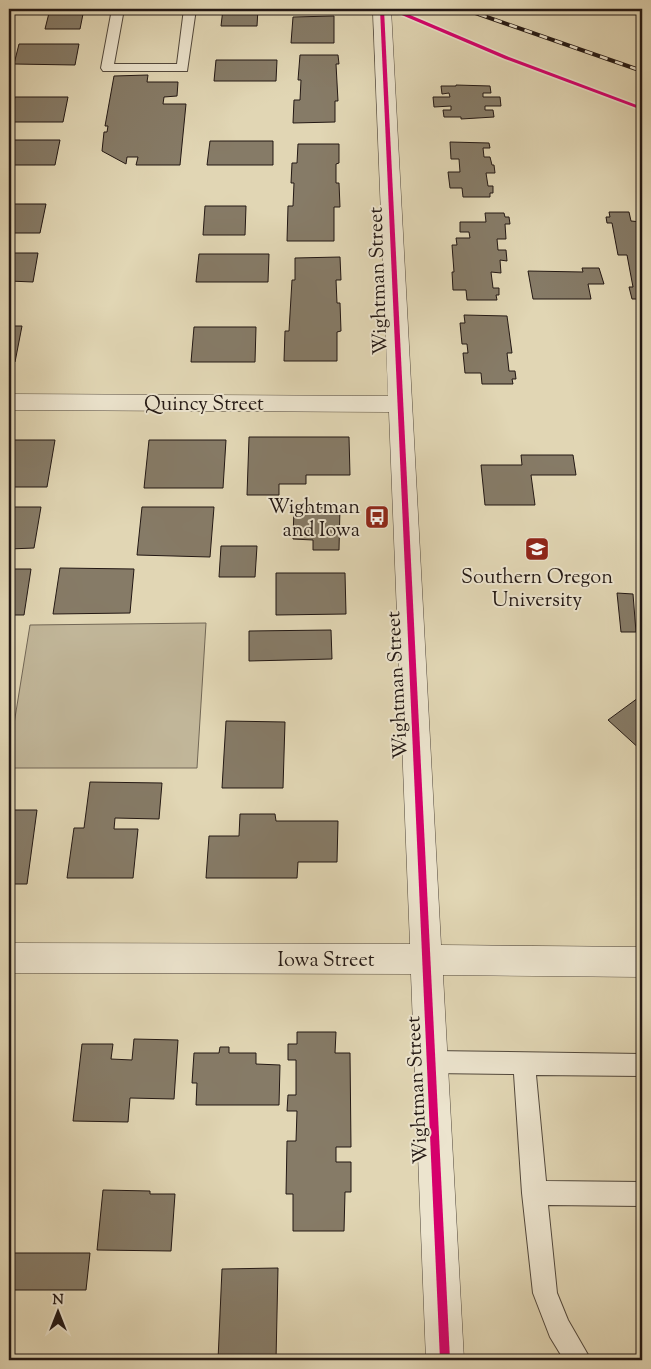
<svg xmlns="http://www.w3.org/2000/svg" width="651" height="1369" font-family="'Sorts Mill Goudy',serif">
<rect width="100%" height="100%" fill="#e1d6b4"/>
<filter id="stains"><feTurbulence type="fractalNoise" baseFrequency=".004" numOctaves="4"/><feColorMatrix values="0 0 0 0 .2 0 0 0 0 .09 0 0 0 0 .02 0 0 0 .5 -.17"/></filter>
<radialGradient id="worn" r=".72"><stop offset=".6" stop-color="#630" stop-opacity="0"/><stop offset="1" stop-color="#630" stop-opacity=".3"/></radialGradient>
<polygon fill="#c1b699" stroke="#726756" points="206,623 197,768 9,768 9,755 30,625"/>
<g fill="#867b67" stroke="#231814">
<polygon points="9,9 15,9 9,33"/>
<polygon points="50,9 84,9 80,29 45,29"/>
<polygon points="223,9 258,9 257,26 221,26"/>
<polygon points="334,16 334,43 291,43 293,17"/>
<polygon points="19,44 79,44 75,65 14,64"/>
<polygon points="300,55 338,55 339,64 336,64 338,101 335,101 335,122 293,123 294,100 300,100 301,80 298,80"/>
<polygon points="216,60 277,60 276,81 214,81"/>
<polygon points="148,75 147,82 178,82 177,96 164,97 163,104 186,104 180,165 136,165 138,157 127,157 126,164 102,151 104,132 107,132 108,126 105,126 114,76"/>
<polygon points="456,85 490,86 491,93 483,93 483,97 500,97 501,106 485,106 485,110 493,110 494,117 461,119 461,117 444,117 443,110 451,110 451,106 434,107 433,97 450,97 449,93 442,94 441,86 456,86"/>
<polygon points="15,97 68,97 63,122 9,122"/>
<polygon points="9,140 60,140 55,165 9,165"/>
<polygon points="210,141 273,141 273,165 207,165"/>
<polygon points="450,142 489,143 490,148 483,148 484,157 490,157 492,165 494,165 495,173 486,173 488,186 493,186 493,193 490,193 490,197 463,197 462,188 450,188 448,172 460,172 459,159 451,159"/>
<polygon points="298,144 339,144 339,163 336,164 336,183 339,183 340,207 334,207 334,241 287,241 288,206 293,206 294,183 291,183 292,163 297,163"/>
<polygon points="9,204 46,204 40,233 9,233"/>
<polygon points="205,206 246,206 245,235 203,235"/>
<polygon points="609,212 629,212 631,221 642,222 642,299 632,299 629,287 633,287 627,255 618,255 612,223 607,223 606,217 610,217"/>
<polygon points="485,213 504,213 505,217 509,217 510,224 505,224 506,239 497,239 498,250 506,250 507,261 500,260 501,273 491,272 493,288 499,288 499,295 496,295 497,300 467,300 466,290 453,290 452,272 454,272 452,245 457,245 456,238 470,238 469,232 460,232 460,222 486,222"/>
<polygon points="9,253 38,253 33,282 9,281"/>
<polygon points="199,254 269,254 268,282 196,282"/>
<polygon points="340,257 341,280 336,280 337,303 340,303 341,331 337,332 337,361 284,361 285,331 289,331 292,280 295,280 295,258"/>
<polygon points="582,268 599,268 604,284 588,284 591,299 533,299 528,271 583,272"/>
<polygon points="464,315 507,316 512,353 507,353 509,371 515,371 516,379 512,379 513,384 482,384 481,373 465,373 463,353 468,353 467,344 462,344 460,323 465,323"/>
<polygon points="9,326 22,326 15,362 9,362"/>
<polygon points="194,327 256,327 255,362 191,362"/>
<polygon points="249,437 349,437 350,475 306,475 306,484 279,484 279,495 247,495"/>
<polygon points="9,440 55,440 47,487 9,487"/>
<polygon points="149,440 226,440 223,488 144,488"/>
<polygon points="521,455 573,455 576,475 531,475 535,505 485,505 481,465 522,465"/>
<polygon points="9,507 41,507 34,548 9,549"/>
<polygon points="142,507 214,507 210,557 137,555"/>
<polygon points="294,507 340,507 339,550 313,550 313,540 293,539"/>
<polygon points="221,546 257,546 255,577 219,577"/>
<polygon points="60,568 134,569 130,613 53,614"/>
<polygon points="9,569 31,569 24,615 9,615"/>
<polygon points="276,573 345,573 346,614 276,615"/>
<polygon points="617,593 633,594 636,632 621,632"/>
<polygon points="331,630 332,659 249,661 249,631"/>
<polygon points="638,698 642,701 642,751 608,720"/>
<polygon points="226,721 285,722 283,788 222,788"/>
<polygon points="90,782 162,783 159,819 115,818 114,829 138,829 133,878 67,878 74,828 84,828"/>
<polygon points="9,810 37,810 27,884 9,884"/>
<polygon points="240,814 275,814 276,821 338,821 337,862 298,862 297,878 206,878 209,836 239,836"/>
<polygon points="297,1032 336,1032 335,1053 350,1053 351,1147 336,1147 336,1162 351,1162 351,1192 345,1192 344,1231 293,1231 293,1194 286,1194 287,1141 296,1141 297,1111 287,1111 288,1095 296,1095 296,1060 288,1060 288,1044 297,1044"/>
<polygon points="134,1039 178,1040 174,1099 130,1098 128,1122 73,1121 82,1044 113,1044 111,1059 132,1060"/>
<polygon points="220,1047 229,1047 229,1053 256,1053 256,1064 280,1065 279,1105 196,1105 197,1083 192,1083 194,1053 219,1053"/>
<polygon points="103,1190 150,1191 150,1194 175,1194 171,1251 97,1250"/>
<polygon points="9,1253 90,1253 86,1290 9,1290"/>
<polygon points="278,1268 276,1360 218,1360 222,1269"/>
</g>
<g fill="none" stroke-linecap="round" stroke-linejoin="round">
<defs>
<g id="lane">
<polygon points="112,9 124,9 114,64 177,64 184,9 196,9 187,71 103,71 101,68"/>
<polygon points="431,1051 642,1054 642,1076 536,1075 546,1181 642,1182 642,1206 548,1205 557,1293 568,1320 591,1360 564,1360 550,1337 533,1293 522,1193 514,1074 431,1073 423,1070 420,1062 423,1054"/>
</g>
<polygon id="street" points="373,9 391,9 441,945 642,947 642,977 443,975 464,1360 426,1360 411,974 9,973 9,943 410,944 389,412 9,410 9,394 388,396"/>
</defs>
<use href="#lane" stroke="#52483c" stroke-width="2"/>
<use href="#street" stroke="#52483c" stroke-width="1"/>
<use href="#lane" fill="#ece4ce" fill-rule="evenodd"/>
<use href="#street" fill="#ece4ce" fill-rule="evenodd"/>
<defs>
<polyline id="rail" points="464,9 642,71"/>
</defs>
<use href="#rail" stroke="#231814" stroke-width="4"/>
<use href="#rail" stroke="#ece4ce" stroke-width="2.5" stroke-dasharray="8" stroke-linecap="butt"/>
<defs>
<g id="cycleway">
<polygon points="380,9 384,9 450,1360 440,1360"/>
<polygon points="390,9 396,9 509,57 642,107 642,110 505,59 390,10"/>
</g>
</defs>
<use href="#cycleway" stroke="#ece4ce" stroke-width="3"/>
<use href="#cycleway" fill="#d6006c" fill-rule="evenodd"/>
</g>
<defs>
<symbol id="bus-square" viewBox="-11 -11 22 22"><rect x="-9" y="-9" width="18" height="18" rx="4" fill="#8f2418" stroke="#ece4ce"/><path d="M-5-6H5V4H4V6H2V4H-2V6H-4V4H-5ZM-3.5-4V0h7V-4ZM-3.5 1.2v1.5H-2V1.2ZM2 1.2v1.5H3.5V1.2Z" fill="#fff"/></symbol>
<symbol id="university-square" viewBox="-11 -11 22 22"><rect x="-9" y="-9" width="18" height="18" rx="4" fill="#8f2418" stroke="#ece4ce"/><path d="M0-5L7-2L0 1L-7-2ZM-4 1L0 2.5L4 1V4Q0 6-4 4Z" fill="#fff"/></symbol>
</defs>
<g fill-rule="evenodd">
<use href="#bus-square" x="363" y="503" width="28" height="28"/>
<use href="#university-square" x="523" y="535" width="28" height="28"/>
</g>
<g text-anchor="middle" stroke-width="4" stroke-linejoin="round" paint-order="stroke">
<g font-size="20" fill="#231814" stroke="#ece4ce">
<text transform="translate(377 281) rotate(-92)" y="7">Wightman Street</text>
<text x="204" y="410">Quincy Street</text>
<text transform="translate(396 685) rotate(-93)" y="7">Wightman Street</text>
<text x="326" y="966">Iowa Street</text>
<text transform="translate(416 1090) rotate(-93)" y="7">Wightman Street</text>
</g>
<g font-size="20" fill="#231814" stroke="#ece4ce" text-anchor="end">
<text x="360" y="513">Wightman<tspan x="360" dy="23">and Iowa</tspan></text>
<text x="537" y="583" text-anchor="middle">Southern Oregon<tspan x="537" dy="23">University</tspan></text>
</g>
</g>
<rect width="651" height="1369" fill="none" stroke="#e1d6b4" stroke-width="30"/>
<rect x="10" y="10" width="631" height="1349" fill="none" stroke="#231814" stroke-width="2.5"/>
<rect x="15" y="15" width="621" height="1339" fill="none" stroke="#231814"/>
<g transform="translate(58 1312)" stroke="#ece4ce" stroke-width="4" paint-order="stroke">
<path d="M0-4L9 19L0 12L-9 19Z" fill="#231814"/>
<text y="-8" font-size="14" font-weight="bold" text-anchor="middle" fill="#231814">N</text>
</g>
<rect width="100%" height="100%" filter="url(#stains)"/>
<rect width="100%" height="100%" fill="url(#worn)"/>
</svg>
